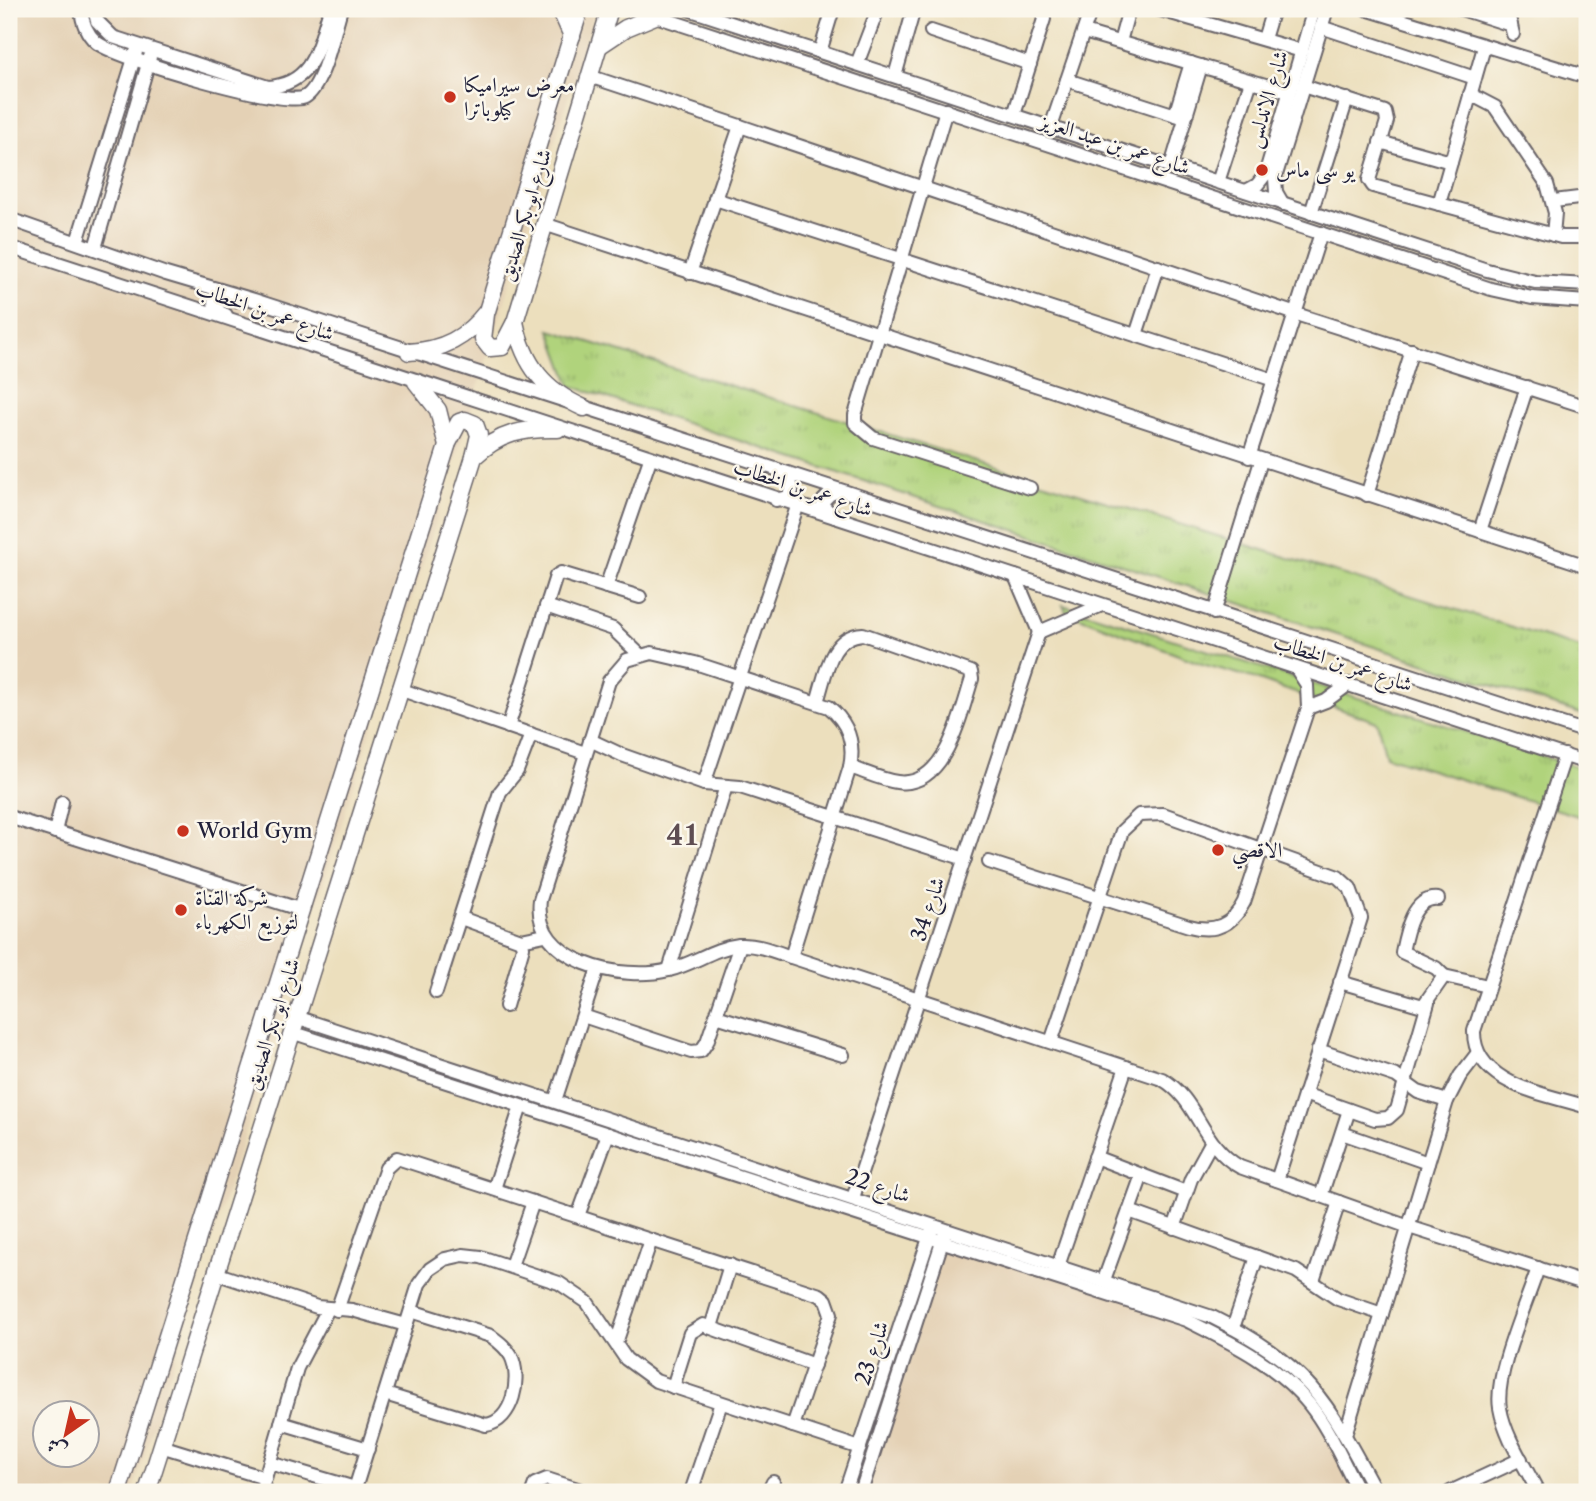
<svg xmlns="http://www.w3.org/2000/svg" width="1596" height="1501" font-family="'Libre Caslon Text',Amiri,serif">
<defs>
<pattern id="grass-tufts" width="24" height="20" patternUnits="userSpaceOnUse" patternTransform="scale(1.75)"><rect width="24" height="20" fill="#b0d37c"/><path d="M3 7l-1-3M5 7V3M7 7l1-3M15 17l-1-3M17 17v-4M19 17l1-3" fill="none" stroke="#97b56c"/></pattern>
</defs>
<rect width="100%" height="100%" fill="#fbf7ec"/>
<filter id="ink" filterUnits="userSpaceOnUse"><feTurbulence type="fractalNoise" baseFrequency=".0143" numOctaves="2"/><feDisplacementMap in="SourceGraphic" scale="14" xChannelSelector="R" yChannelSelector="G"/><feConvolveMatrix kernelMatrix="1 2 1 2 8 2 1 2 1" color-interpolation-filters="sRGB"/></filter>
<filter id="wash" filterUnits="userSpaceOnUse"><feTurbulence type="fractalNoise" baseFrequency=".00686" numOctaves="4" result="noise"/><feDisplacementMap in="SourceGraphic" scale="28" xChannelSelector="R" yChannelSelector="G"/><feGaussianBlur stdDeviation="1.57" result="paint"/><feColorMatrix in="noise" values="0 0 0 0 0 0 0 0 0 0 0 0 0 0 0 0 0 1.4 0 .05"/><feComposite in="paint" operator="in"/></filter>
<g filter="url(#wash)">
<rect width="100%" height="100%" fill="#ecdfbd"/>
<g fill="#e4d1b5" fill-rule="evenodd">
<path d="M 9,9 L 596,9 L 133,1492 L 9,1492 ZM 46,1414 L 88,1414 L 88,1456 L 46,1456 Z"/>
<polygon points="938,1233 1192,1312 1248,1342 1296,1384 1365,1492 853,1492"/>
</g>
<g fill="url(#grass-tufts)" stroke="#697a5c" stroke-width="2">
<polygon points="550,330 1587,650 1587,716 571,386"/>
<polygon points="1063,605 1587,770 1587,819 1386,756 1377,722 1253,678 1202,664 1066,612"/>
</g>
</g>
<g filter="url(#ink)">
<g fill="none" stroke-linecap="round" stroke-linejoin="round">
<defs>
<g id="minor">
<path d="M 81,9 C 82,21 86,33 96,42 C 114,58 286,108 305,97 C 324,86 334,30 341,9"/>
<path d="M 94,9 L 97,21 L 113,37 L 268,87 C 314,84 318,46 330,9"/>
<polyline points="634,9 1491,289 1532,298 1587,302"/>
<polyline points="688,9 1487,270 1535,282 1587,285"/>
<polyline points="1157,9 1302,51"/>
<polyline points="1366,9 1587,77"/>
<polyline points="1461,9 1511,25"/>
<polyline points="1507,9 1513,34"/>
<polyline points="1321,27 1475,78"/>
<polyline points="931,31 1030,64"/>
<polyline points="1084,32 1289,92"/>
<polyline points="1264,39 1273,9"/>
<polyline points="1120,42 1129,9"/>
<polyline points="820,52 833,9"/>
<polyline points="857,64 878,9"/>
<polyline points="589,76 740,126 690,273"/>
<polyline points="895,76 914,9"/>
<polyline points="1067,80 1185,118"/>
<polyline points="1303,86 1385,112 1387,121 1369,180 1373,186 1561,237 1587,237"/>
<polyline points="1470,94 1495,107 1547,184 1555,213 1553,235"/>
<polyline points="946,110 855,415 855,423 873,438 1030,488"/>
<polyline points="1014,115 1044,19 1043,12 1038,9"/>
<polyline points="1175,115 1191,63"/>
<polyline points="740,126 1296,314 1587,407"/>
<polyline points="1051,127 1091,9"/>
<polyline points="1380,142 1451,162"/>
<polyline points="1171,166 1201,66"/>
<polyline points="1218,182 1251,81"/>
<polyline points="1246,191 1257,185 1265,175 1314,9"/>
<polyline points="715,199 1274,380"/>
<polyline points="1554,201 1587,197"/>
<polyline points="1283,204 1276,192 1275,178 1327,9"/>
<polyline points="1439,204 1484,47"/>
<polyline points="1311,213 1347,99"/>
<polyline points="9,219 166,274 254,300 1587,732"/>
<polyline points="544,224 1587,566"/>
<polyline points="77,242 136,52"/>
<polyline points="9,247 1587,763"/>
<polyline points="95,248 150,57"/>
<polyline points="226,315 215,310 214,301 240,300"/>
<polyline points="1136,335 1158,267"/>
<polyline points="1249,457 1321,233"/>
<polyline points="1367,495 1412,350"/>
<polyline points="776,500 788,497 792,491 791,484 782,474"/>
<polyline points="835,517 823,506 823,501 830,494 839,491"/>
<polyline points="1480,531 1527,387"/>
<polyline points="1015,576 1039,632"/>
<polyline points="606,587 650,459"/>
<polyline points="546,606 613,629 640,655"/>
<polyline points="1214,613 1261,461"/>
<polyline points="1039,632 1102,605"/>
<path d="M 652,653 L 695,663 L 829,707 C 848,723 855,742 850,767 L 791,957 C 774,951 757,944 739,945 C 713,948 694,964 669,970 C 622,982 532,962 540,900 L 609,681 L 627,660 Z"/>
<polyline points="399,689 585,753"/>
<path d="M 817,702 C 826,675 829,636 863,634 L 971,672 L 972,679 C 961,712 946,789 897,782 C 882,780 865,772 850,767"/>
<polyline points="1308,708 1326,701 1349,684"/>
<polyline points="508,727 556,576 561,573 640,597"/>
<polyline points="590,740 622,755 704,784 740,787 965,859"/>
<path d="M 1565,755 L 1474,1031 C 1473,1085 1547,1094 1587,1107"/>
<polyline points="704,784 797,507"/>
<polyline points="9,817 302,910"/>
<polyline points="55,832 62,802"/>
<path d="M 989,862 L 1189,926 C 1214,933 1232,926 1244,902 L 1308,708 L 1307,685 L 1296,668"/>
<path d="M 1438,899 C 1413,896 1406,932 1402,952 L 1436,968 L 1444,976"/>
<polyline points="461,918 521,940 545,935"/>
<path d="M 791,957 L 1162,1079 C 1199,1100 1200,1145 1240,1167 L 1409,1227 L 1587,1284"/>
<polyline points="669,970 726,786"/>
<polyline points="1340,982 1423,1006 1444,976 1488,986"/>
<polyline points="436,992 500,792 517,771 531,734"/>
<polyline points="506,1006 523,947 521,940"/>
<polyline points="583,1016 691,1052 701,1051 707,1042 740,945"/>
<polyline points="716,1016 843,1055"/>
<path d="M 296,1017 L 1212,1317 C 1309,1365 1327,1401 1376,1492"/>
<path d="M 291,1032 L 1186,1320 C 1230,1342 1277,1364 1309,1404 C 1330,1430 1343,1463 1359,1492"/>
<polyline points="1051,1042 1122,831 1139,815 1163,814 1338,877 1350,888 1361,918 1277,1180"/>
<polyline points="1318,1050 1396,1076 1418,1092 1447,1101"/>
<polyline points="1304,1094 1375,1119 1388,1118 1397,1110 1428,1003"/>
<polyline points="555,1101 598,968"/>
<polyline points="1342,1133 1428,1163"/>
<polyline points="1095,1157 1186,1192"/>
<polyline points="494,1189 521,1106"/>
<polyline points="1321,1196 1349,1110"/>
<polyline points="853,1198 1039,632"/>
<polyline points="1129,1211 1296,1271 1338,1299 1382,1314"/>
<polyline points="578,1216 608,1134"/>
<polyline points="1174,1228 1191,1179 1211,1143"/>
<polyline points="511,1266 533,1202"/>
<polyline points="1056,1272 1126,1067"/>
<polyline points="215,1273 317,1307 352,1310 406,1325"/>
<polyline points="1104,1280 1142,1175"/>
<polyline points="1313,1281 1339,1202"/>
<polyline points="337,1310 386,1168 397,1158 820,1295 826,1300 831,1314 793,1426"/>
<polyline points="711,1327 730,1265"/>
<polyline points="1233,1328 1257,1257"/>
<polyline points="616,1343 651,1240"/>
<polyline points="673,1387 690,1333 703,1325 814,1365"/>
<path d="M 385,1394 L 486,1425 C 513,1421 522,1378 511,1356 C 506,1347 499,1342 491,1336 L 411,1311"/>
<polyline points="281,1423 368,1449"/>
<polyline points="1345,1435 1447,1101 1460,1076 1477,1054"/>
<polyline points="161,1446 265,1478"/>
<polyline points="270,1463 355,1488"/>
<polyline points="261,1492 297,1368 328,1309"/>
<polyline points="354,1492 419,1284 430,1269 445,1259 463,1255 481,1257 559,1283 587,1302 626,1359 656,1381 860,1448"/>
<polyline points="532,1492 535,1484 547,1479 587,1492"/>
<polyline points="691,1492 721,1403"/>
<polyline points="768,1492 773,1482"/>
<polyline points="845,1492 931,1232"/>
<polyline points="861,1492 944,1236"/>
<polyline points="1450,1492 1521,1459"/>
<path d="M 1538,1492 C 1525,1466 1505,1437 1500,1408 C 1494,1374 1527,1303 1538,1268"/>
</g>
<g id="major">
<polyline points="560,9 572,36"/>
<polyline points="599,46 626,28 655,16"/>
<polyline points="486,314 483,339 490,348 502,347 515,322"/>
<path d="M 409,352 C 443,350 466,338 487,311 L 580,9"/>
<path d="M 584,408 C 544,390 524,365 515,322 L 610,9"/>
<polyline points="447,445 459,422 465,420 475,424 479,435 474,457"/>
<polyline points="118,1492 447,446 438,410 416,382"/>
<path d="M 147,1492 L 474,457 C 499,433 524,428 558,429"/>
</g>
</defs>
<use href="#minor" stroke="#696468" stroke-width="16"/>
<use href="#major" stroke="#696468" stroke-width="19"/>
<use href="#minor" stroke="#fff" stroke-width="12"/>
<use href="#major" stroke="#fff" stroke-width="16"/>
</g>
</g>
<g fill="#c8321e" stroke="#fbf7ec" stroke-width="2.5">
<circle cx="450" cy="97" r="7"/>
<circle cx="1262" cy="170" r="7"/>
<circle cx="183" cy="831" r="7"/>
<circle cx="1218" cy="850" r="7"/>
<circle cx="181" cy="910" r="7"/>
</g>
<g text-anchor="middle" stroke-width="5" stroke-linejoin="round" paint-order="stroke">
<g font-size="21" fill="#22223b" stroke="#fbf7ec" text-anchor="start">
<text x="464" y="92">معرض سيراميكا<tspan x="464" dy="24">كيلوباترا</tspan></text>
<text x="1276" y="177">يو سى ماس</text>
<text x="197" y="838">World Gym</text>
<text x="1232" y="857">الاقصي</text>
<text x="195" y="905">شركة القناة<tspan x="195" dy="24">لتوزيع الكهرباء</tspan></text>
</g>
<g font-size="21" fill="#22223b" stroke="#fbf7ec">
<text transform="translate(1267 99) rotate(-73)" y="7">شارع الاندلس</text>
<text transform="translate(1115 144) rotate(18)" y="7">شارع عمر بن عبد العزيز</text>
<text transform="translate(525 215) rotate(-73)" y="7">شارع ابو بكر الصديق</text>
<text transform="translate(265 311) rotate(19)" y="7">شارع عمر بن الخطاب</text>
<text transform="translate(803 488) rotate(18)" y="7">شارع عمر بن الخطاب</text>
<text transform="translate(1343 663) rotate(18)" y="7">شارع عمر بن الخطاب</text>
<text transform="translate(928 909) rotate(-72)" y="7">شارع 34</text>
<text transform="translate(272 1024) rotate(-72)" y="7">شارع ابو بكر الصديق</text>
<text transform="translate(878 1186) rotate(18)" y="7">شارع 22</text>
<text transform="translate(872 1353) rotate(-72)" y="7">شارع 23</text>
</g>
<g font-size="28" font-weight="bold" letter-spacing="2" fill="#5e4d52" stroke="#fbf7ec">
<text x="683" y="845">41</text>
</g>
</g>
<rect width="1596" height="1501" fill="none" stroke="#fbf7ec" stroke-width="35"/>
<g transform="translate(66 1434) rotate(214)"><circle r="33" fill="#fbf7ec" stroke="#a4a2a5" stroke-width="2"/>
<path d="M0-5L12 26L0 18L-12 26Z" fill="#c8321e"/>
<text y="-10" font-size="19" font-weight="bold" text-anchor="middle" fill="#22223b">ش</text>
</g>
</svg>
